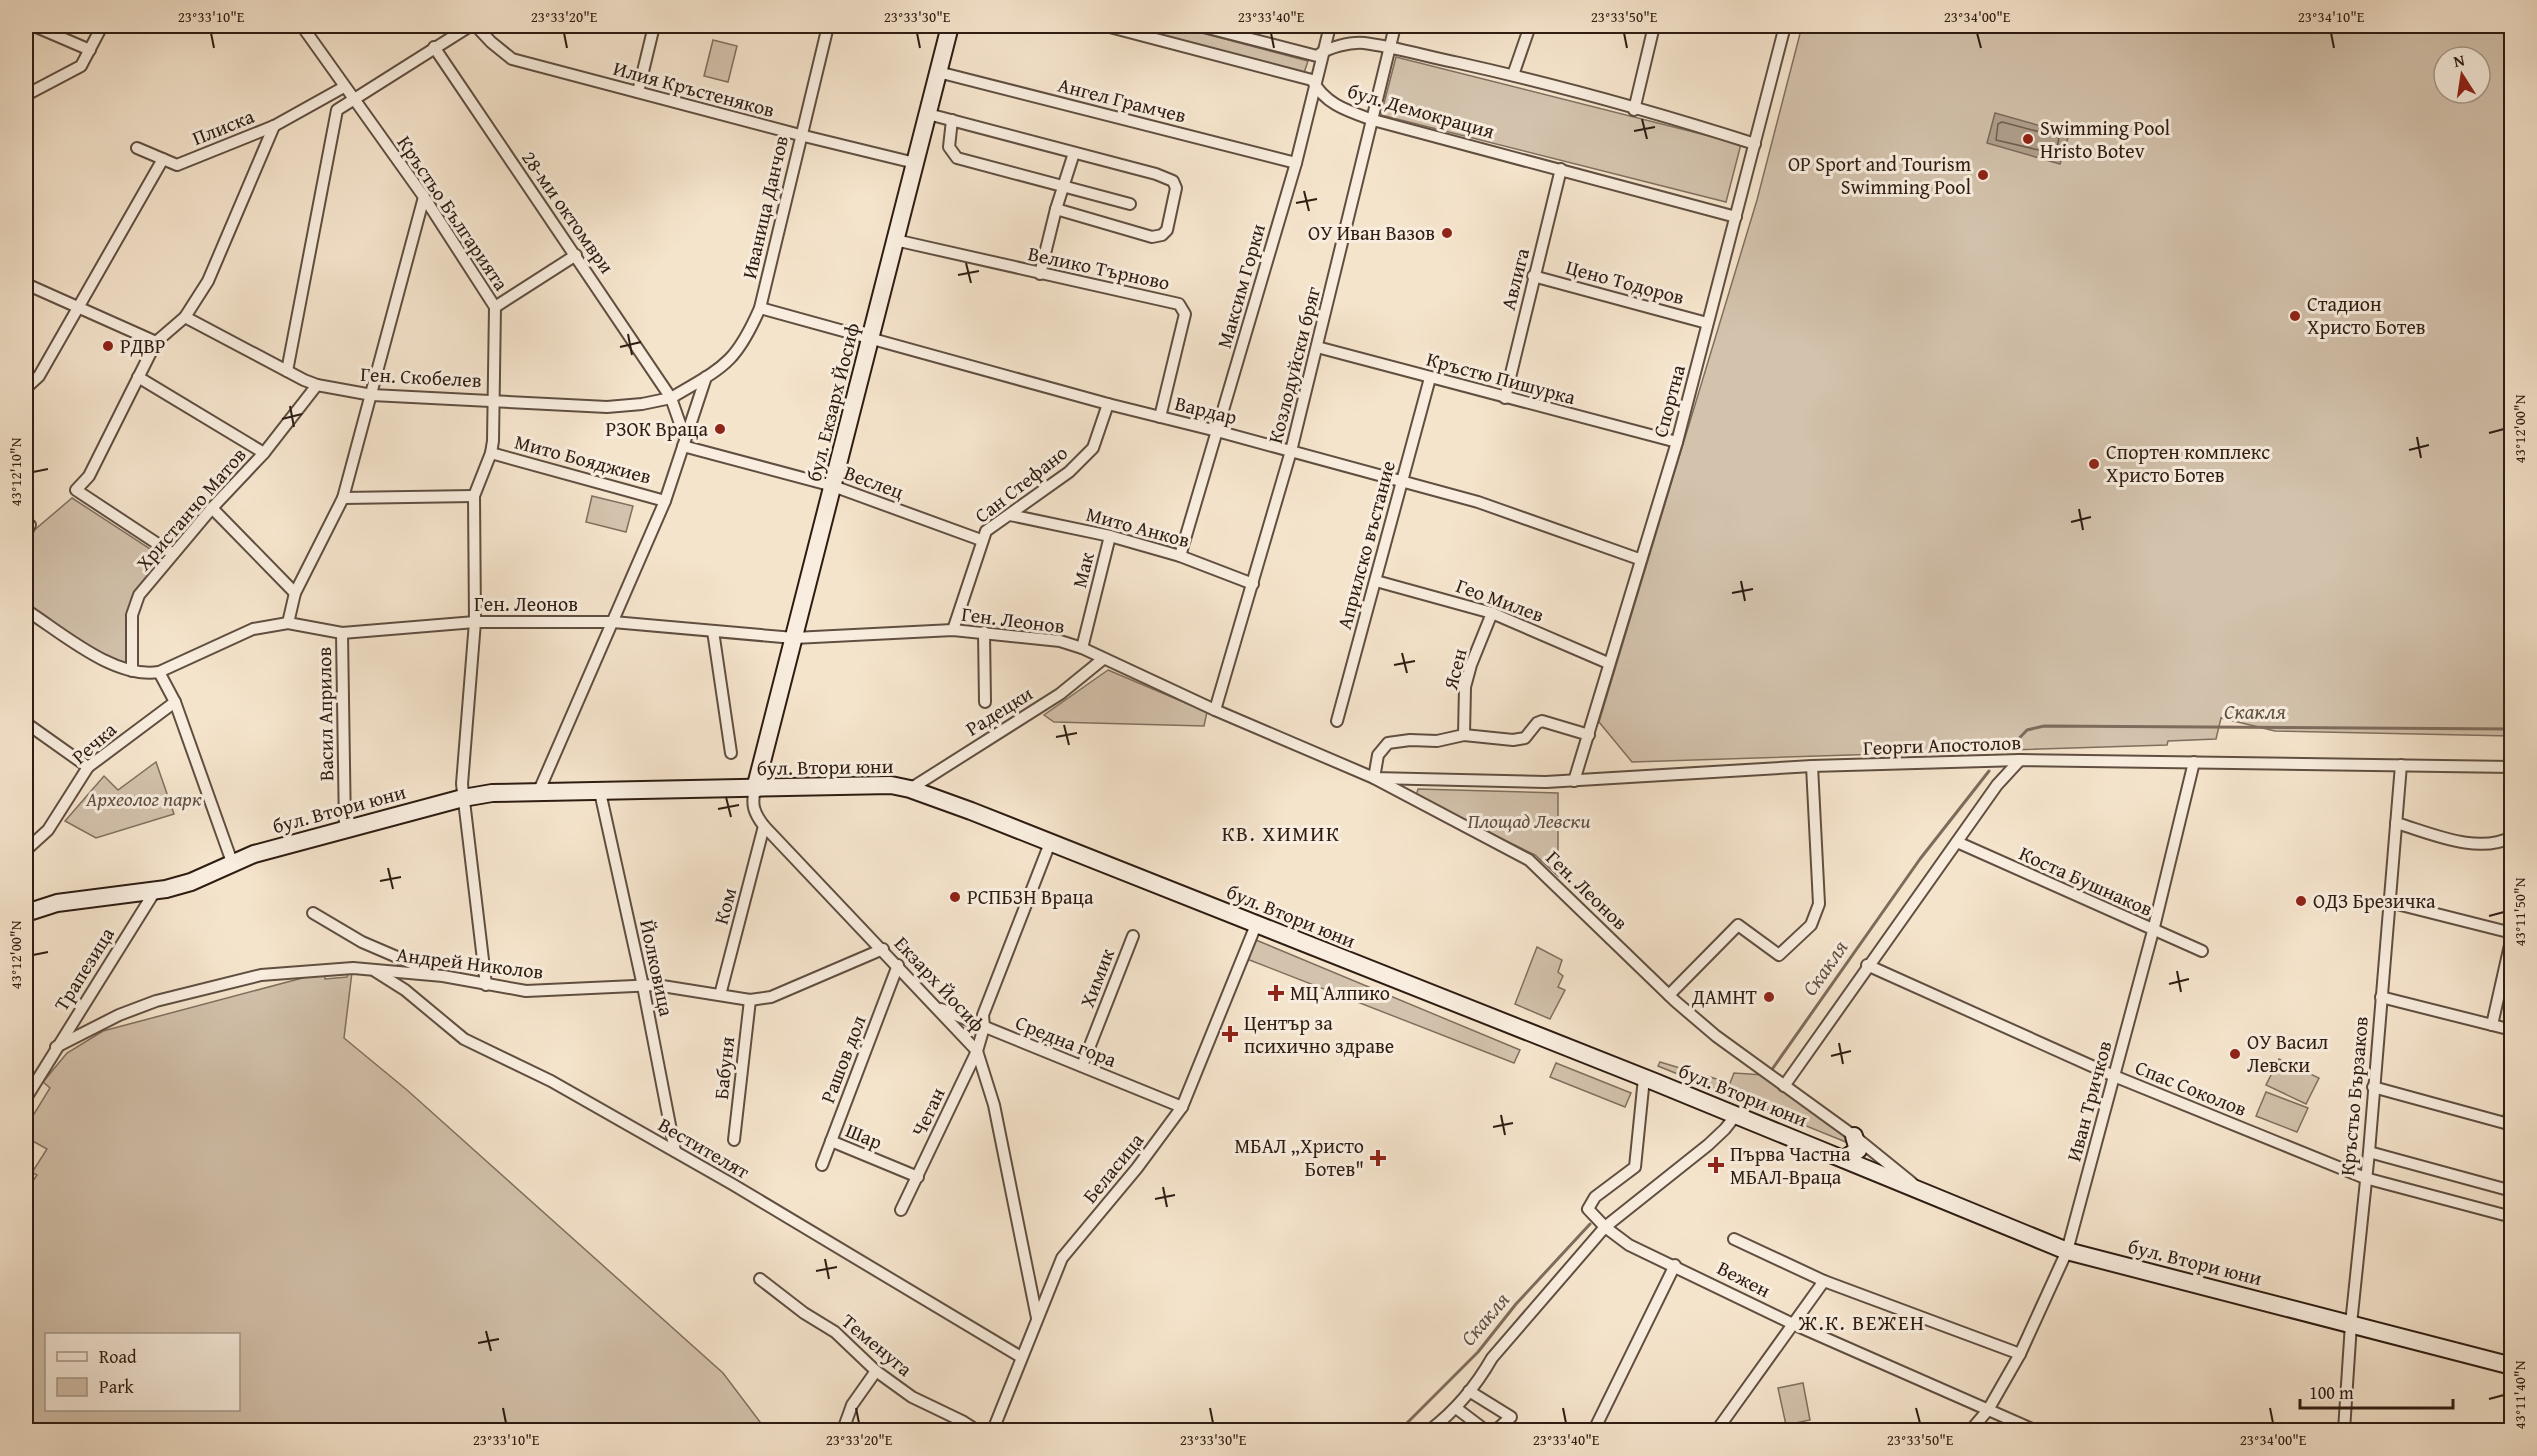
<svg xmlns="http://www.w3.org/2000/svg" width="2537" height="1456" font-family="'Gentium Book Plus',serif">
<rect width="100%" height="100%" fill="#f5e4cc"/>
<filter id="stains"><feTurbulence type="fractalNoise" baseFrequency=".00333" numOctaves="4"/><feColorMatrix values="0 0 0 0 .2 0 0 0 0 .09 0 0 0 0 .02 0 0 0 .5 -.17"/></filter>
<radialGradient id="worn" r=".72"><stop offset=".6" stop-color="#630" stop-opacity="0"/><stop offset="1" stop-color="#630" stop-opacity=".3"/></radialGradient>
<g fill="#d3c2ac" stroke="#806f5f" stroke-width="1.5" fill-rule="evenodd">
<polygon points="1127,26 1176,26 1308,61 1304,73"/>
<path d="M 1802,26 L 2511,26 L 2511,736 L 2275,731 L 2221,718 L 2216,739 L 2168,741 L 2167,745 L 1632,762 L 1599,722 L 1757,200 ZM 2444,57 L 2480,57 L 2480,93 L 2444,93 Z"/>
<polygon points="713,40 737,46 728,82 704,76"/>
<polygon points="1396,57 1741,144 1726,202 1381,115"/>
<polygon points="592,496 633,506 626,532 586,522"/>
<polygon points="72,498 161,556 128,616 127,664 118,666 26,606 26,545 32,532"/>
<polygon points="1108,670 1207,712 1204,726 1054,722 1044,715"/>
<polygon points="156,762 174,814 96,838 65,821 104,776 118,790"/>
<polygon points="1418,789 1558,793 1558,876 1535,855 1416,796"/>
<polygon points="1256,940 1520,1050 1514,1063 1247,959"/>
<polygon points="1537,947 1562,960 1558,972 1563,976 1558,987 1565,990 1550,1019 1515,1004"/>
<path d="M 325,972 L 325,979 L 347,977 L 348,973 L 352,972 L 344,1038 L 407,1090 L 723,1373 L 766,1430 L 26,1430 L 26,1191 L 37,1175 L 29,1171 L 33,1171 L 47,1149 L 31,1140 L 29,1143 L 26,1141 L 26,1127 L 50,1088 L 43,1082 L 67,1053 L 103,1031 ZM 46,1334 L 238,1334 L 238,1410 L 46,1410 Z"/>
<polygon points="2279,1059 2319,1078 2306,1104 2266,1085"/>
<polygon points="1660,1062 1730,1083 1734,1073 1764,1075 1849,1139 1846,1142 1658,1066"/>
<polygon points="1556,1063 1631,1093 1625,1107 1550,1077"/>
<polygon points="2266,1092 2308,1108 2297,1132 2256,1116"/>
<polygon points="1803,1383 1810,1420 1786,1425 1778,1388"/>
</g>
<polygon fill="#b1a08d" stroke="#7d6b5c" stroke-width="1.5" points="1995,113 2069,134 2060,164 1987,143"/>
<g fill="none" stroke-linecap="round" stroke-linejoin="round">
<polygon stroke="#705e50" stroke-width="1.5" points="2002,122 2059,137 2056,154 1996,140 1998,124"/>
<g stroke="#7d6b5c" stroke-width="3">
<polyline points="2007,751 2027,730 2044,726 2512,729"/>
<polyline points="1773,1068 1920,859 1989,771"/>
<polyline points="1400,1430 1478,1352 1516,1304 1590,1224"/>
</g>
<defs>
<g id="street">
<polyline points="34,26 90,50"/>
<polyline points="302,26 424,197 495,307 493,441 491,453 474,496 475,622 462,784 486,985"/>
<polyline points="476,26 491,42 512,59 800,135 915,163"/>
<path d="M 1106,26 L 1312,80 C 1326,105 1348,111 1373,120 L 1736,217"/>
<path d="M 1200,26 L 1317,56 C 1328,47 1350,42 1364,43 C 1396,47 1428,57 1459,63 C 1558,85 1658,113 1755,144"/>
<polyline points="938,72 1296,163"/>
<polyline points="1513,75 1530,26"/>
<polyline points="638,92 654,26"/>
<polyline points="26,95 81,66 102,26"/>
<polyline points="1634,110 1654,26"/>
<polyline points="928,114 1156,174 1173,181 1176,188 1167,230 1162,235 1152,237 1056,209 1074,153"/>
<polyline points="952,120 949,147 957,158 1130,204"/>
<polyline points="137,148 177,165 274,126 344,87"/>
<polyline points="895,240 1179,304 1185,314 1160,417"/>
<polyline points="1040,274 1056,209"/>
<polyline points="1533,276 1707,323"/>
<polyline points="26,284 156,342"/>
<polyline points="495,307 576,255"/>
<polyline points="760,308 1108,404 1217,431 1478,502 1639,559"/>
<polyline points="185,317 304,380 317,385 372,395 607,407 642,404 671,398 434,47"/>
<polyline points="1317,347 1677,442"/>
<polyline points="287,371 337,110 470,26"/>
<polyline points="138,377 264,453"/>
<polyline points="26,388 39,376 163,159"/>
<polyline points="1505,398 1561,169"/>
<path d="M 685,438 L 671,398 C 723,367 735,365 760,308 L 828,26"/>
<polyline points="683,446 833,486 981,540"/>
<polyline points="491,453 665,501"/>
<polyline points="343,498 474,496"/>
<polyline points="212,508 295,593"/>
<polyline points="1010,515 1110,536 1180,556 1253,584"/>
<polyline points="26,533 30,525"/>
<polyline points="173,554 76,490 89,476 156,342 185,317 208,281 274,126"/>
<polyline points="1180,556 1296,163 1330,26"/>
<polyline points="1376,581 1492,613 1608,663"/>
<path d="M 26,610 C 62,633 114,679 159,672 L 253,629 L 288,623 L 342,633 L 475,622 L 613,622 L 794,638 L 953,630 L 1060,641 L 1082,648 L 1215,710 L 1374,778 L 1529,860 L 1675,1001 L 1716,1036 L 1854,1136 L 1912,1183"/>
<polyline points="288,623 295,593 343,498 424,197"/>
<polyline points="953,630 986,531 1069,472 1093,448 1108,404"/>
<polyline points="713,631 731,753"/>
<polyline points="984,632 985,702"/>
<polyline points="342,633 345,830"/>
<polyline points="1082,648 1110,536"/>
<polyline points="132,671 132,615 139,595 212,508 264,453 317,385"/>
<polyline points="159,672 175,702 232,862"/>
<polyline points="1215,710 1291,451 1395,26"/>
<polyline points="1337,721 1430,378"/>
<polyline points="26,723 88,767"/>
<polyline points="1464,735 1465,687 1471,665 1492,613"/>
<polyline points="1589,735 1542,721 1537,723 1525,738 1513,740 1464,735 1437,741 1410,740 1388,743 1378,755 1374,778 1546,782 1812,766 2020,760 2512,767"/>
<polyline points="1574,781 1677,442 1785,26"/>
<path d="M 755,789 C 751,805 754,813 764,826 L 977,1051 L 994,1105 L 1037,1318"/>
<polyline points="910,789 1060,694 1103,659"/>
<polyline points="600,792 643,986 675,1151"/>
<polyline points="538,793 665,501 706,377"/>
<path d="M 2396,823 C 2431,833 2477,855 2512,837"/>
<polyline points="1957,842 2202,951"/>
<polyline points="26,850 48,830 88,767 175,702"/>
<polyline points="2389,902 2512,933"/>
<polyline points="313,913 362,942 432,972"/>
<polyline points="1867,965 2114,1076 2365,1178 2512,1217"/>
<polyline points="375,971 405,990 464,1039 551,1081 732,1184 1021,1357"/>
<polyline points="720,995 764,826"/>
<polyline points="1669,995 1738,925 1779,955 1811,925 1819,904 1812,766"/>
<polyline points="2381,997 2512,1030"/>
<polyline points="941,1009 1182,1107"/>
<polyline points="2492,1025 2512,936"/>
<polyline points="56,1047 119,1015 156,1001 261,975 353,968 443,976 526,991 656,985 750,1000 771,997 883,949"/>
<polyline points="1082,1066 1133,936"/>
<polyline points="1644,1078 1635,1167 1595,1197 1588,1209 1605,1227 1629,1245 1793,1324 2034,1430"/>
<polyline points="1784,1086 1997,785 2020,760"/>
<polyline points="2373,1087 2512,1125"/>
<polyline points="26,1098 155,891"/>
<polyline points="2507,1124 2512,1108"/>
<polyline points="734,1140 750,1000"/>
<polyline points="831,1141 918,1177"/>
<polyline points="2369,1152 2512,1191"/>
<polyline points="822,1165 898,965"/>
<polyline points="901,1210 977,1051 984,1027 983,1015 1050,843"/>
<polyline points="1734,1239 1824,1281 2020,1354"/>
<polyline points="760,1279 804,1313 835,1332 876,1371 912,1397 962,1421 976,1430"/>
<polyline points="1469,1391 1511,1417 1496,1430"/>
<polyline points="2512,1393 2512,1400"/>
<polyline points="1456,1408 1485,1430"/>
<polyline points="1596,1426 1675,1265"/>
<polyline points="843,1430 852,1405 876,1371"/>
<polyline points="993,1430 1062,1258 1137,1168 1182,1107 1256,925"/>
<path d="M 1430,1430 C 1455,1411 1476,1386 1492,1358 L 1605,1227 L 1708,1145 L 1725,1129 L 1736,1115"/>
<polyline points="1717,1430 1824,1281"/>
<polyline points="1971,1430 1988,1410 2020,1354 2067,1251 2153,931 2194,762"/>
<polyline points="2344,1430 2351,1324 2369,1152 2401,765"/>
</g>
<g id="secondary">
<polyline points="755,789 950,26"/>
<polyline points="26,913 57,903 166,889 191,882 254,854 463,798 492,793 891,785 910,789 971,811 1655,1082 2067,1251 2512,1366"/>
<polyline points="1844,1159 1858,1150 1854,1136"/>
</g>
</defs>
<use href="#street" stroke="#604e40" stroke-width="14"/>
<use href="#secondary" stroke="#2e1c12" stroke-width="20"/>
<use href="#street" stroke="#f8edde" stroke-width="10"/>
<use href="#secondary" stroke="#f8edde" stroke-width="16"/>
</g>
<path fill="none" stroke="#2e1c12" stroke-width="2" d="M 211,33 L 214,48M 564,33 L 567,48M 917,33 L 920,48M 1271,33 L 1274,48M 1624,33 L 1627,48M 1977,33 L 1981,48M 2331,33 L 2334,48M 1642,119 L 1647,139M 1634,131 L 1655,127M 1304,191 L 1309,211M 1296,203 L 1317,199M 966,263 L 971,283M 958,275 L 979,271M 628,334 L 632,355M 620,347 L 641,342M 290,406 L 294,427M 282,419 L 302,414M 2489,433 L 2504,429M 2417,437 L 2421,458M 2409,450 L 2429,445M 33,472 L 48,469M 2079,509 L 2083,530M 2071,522 L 2091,517M 1741,581 L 1745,601M 1732,593 L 1753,589M 1402,653 L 1407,673M 1394,665 L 1415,661M 1064,725 L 1069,745M 1056,737 L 1077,733M 726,797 L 731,817M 718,809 L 739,805M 388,868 L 393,889M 380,881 L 401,877M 2489,916 L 2504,912M 33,955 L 48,952M 2177,971 L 2181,992M 2169,984 L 2189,979M 1839,1043 L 1843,1064M 1831,1056 L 1851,1051M 1501,1115 L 1505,1135M 1493,1127 L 1513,1123M 1163,1187 L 1167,1207M 1155,1199 L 1175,1195M 825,1259 L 829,1279M 816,1271 L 837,1267M 486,1331 L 491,1351M 478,1343 L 499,1339M 2489,1399 L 2504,1395M 503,1408 L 506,1423M 856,1408 L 859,1423M 1210,1408 L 1213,1423M 1563,1408 L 1566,1423M 1916,1408 L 1920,1423M 2270,1408 L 2273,1423"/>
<g fill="#8f2418" stroke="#f8edde" stroke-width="2">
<circle cx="2028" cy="139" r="6"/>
<circle cx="1983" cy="175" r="6"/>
<circle cx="1447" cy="233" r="6"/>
<circle cx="2295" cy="316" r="6"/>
<circle cx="108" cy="346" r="6"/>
<circle cx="720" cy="429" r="6"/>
<circle cx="2094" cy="464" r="6"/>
<circle cx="955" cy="897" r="6"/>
<circle cx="2301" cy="901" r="6"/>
<path d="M1273 984h6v6h6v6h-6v6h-6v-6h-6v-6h6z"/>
<circle cx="1769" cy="997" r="6"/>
<path d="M1227 1025h6v6h6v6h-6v6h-6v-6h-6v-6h6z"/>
<circle cx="2235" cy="1054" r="6"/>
<path d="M1375 1149h6v6h6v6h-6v6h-6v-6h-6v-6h6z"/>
<path d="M1713 1156h6v6h6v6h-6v6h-6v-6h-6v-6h6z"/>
</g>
<g text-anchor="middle" stroke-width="6" stroke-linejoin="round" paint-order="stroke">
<g font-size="20" fill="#2e1c12" stroke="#f8edde">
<text transform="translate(694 89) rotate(15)" y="7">Илия Кръстеняков</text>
<text transform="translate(1122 100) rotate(14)" y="7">Ангел Грамчев</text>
<text transform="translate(1421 111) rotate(16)" y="7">бул. Демокрация</text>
<text transform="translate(223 127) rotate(-22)" y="7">Плиска</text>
<text transform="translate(765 207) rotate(-77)" y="7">Иваница Данчов</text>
<text transform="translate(568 212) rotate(55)" y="7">28-ми октомври</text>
<text transform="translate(453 213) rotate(56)" y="7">Кръстьо Българията</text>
<text transform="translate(1099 268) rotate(12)" y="7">Велико Търново</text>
<text transform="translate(1515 279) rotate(-76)" y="7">Авлига</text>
<text transform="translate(1625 282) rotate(15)" y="7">Цено Тодоров</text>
<text transform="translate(1241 286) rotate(-74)" y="7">Максим Горки</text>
<text transform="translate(1294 365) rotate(-76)" y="7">Козлодуйски бряг</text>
<text transform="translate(421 377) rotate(3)" y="7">Ген. Скобелев</text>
<text transform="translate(1501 378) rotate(15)" y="7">Кръстю Пишурка</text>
<text transform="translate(1669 401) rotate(-75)" y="7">Спортна</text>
<text transform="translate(833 402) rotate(-76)" y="7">бул. Екзарх Йосиф</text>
<text transform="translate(1206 410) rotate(14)" y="7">Вардар</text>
<text transform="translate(583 459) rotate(15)" y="7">Мито Бояджиев</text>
<text transform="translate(874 482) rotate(20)" y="7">Веслец</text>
<text transform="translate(1021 484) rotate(-38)" y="7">Сан Стефано</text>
<text transform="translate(191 509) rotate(-49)" y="7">Христанчо Матов</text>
<text transform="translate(1138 527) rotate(15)" y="7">Мито Анков</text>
<text transform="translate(1366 545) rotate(-75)" y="7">Априлско въстание</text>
<text transform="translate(1083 570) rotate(-76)" y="7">Мак</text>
<text transform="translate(1500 600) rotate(20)" y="7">Гео Милев</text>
<text x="526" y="611">Ген. Леонов</text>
<text transform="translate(1013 620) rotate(7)" y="7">Ген. Леонов</text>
<text transform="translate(1455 669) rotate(-76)" y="7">Ясен</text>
<text transform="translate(999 711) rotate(-32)" y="7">Радецки</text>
<text transform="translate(325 714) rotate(-91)" y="7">Васил Априлов</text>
<text transform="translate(94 743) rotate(-41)" y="7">Речка</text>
<text transform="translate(1942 745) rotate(-2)" y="7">Георги Апостолов</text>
<text transform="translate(825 767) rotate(-1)" y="7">бул. Втори юни</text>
<text transform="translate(339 809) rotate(-15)" y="7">бул. Втори юни</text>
<text transform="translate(2086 881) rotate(24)" y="7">Коста Бушнаков</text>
<text transform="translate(1587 890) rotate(44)" y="7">Ген. Леонов</text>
<text transform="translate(725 906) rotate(-75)" y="7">Ком</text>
<text transform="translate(1291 916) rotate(22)" y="7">бул. Втори юни</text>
<text transform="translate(470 963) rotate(7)" y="7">Андрей Николов</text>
<text transform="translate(657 968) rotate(78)" y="7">Йолковица</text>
<text transform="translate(84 969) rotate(-58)" y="7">Трапезица</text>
<text transform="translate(1097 978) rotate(-69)" y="7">Химик</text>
<text transform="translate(940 984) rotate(47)" y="7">Екзарх Йосиф</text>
<text transform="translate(1066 1041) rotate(22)" y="7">Средна гора</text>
<text transform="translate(843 1059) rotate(-69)" y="7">Рашов дол</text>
<text transform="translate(724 1068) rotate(-84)" y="7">Бабуня</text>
<text transform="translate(2191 1088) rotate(22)" y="7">Спас Соколов</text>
<text transform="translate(1743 1095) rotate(22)" y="7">бул. Втори юни</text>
<text transform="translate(2354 1096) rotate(-85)" y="7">Кръстьо Бързаков</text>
<text transform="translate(2089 1101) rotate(-75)" y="7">Иван Тричков</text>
<text transform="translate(928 1112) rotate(-65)" y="7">Чеган</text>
<text transform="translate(864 1136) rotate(22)" y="7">Шар</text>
<text transform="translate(704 1148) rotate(30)" y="7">Вестителят</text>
<text transform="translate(1113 1168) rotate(-51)" y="7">Беласица</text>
<text transform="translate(2195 1262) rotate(14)" y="7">бул. Втори юни</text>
<text transform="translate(1744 1279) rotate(27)" y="7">Вежен</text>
<text transform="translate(877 1345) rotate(40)" y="7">Теменуга</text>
</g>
<g font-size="20" fill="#2e1c12" stroke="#f8edde" text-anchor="start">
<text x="2040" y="135">Swimming Pool<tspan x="2040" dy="23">Hristo Botev</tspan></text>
<text x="1971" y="171" text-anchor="end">OP Sport and Tourism<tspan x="1971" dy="23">Swimming Pool</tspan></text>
<text x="1435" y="240" text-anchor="end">ОУ Иван Вазов</text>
<text x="2307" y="311">Стадион<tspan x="2307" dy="23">Христо Ботев</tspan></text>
<text x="120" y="353">РДВР</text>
<text x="708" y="436" text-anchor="end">РЗОК Враца</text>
<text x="2106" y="459">Спортен комплекс<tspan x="2106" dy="23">Христо Ботев</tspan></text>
<text x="967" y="904">РСПБЗН Враца</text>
<text x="2313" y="908">ОДЗ Брезичка</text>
<text x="1290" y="1000">МЦ Алпико</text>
<text x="1757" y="1004" text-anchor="end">ДАМНТ</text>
<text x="1244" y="1030">Център за<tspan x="1244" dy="23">психично здраве</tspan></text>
<text x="2247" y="1049">ОУ Васил<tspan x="2247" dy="23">Левски</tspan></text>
<text x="1364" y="1153" text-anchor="end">МБАЛ „Христо<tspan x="1364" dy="23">Ботев"</tspan></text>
<text x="1730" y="1161">Първа Частна<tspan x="1730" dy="23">МБАЛ-Враца</tspan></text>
</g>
<g font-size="20" font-style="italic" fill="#604e40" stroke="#f8edde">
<text x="144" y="806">Археолог парк</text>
<text x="1529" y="828">Площад Левски</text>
</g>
<g font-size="21" font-style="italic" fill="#625143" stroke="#f8edde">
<text x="2255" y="719">Скакля</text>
<text transform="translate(1825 968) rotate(-55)" y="7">Скакля</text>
<text transform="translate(1485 1319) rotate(-50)" y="7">Скакля</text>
</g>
<g font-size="21" letter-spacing="1.5" fill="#2e1c12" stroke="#f8edde">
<text x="1281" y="841">КВ. ХИМИК</text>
<text x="1862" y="1330">Ж.К. ВЕЖЕН</text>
</g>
</g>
<rect width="2537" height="1456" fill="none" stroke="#f5e4cc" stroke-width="66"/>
<rect x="45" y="1333" width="195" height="78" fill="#f8edde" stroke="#a7998c" stroke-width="1.5"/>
<rect x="57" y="1352" width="30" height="9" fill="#f8edde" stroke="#a7998c" stroke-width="1.5"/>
<text x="99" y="1363" font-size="18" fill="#2e1c12">Road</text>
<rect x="57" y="1378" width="30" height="18" fill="#d3c2ac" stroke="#a7998c" stroke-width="1.5"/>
<text x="99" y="1393" font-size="18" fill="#2e1c12">Park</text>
<g transform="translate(2462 75) rotate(348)"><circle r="28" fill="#f8edde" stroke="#a7998c" stroke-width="1.5"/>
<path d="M0-4.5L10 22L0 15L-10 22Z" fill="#8f2418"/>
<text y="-9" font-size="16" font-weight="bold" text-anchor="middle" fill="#2e1c12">N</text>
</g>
<path d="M2300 1399v9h153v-9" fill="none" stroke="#2e1c12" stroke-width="3"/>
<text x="2309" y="1399" font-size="18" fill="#2e1c12" stroke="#f8edde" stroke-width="4.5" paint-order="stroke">100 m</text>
<rect x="33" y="33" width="2471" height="1390" fill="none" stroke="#2e1c12" stroke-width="2"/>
<g font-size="15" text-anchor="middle" fill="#2e1c12">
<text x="211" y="22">23°33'10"E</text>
<text x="564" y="22">23°33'20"E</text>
<text x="917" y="22">23°33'30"E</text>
<text x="1271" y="22">23°33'40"E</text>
<text x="1624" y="22">23°33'50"E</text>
<text x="1977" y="22">23°34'00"E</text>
<text x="2331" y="22">23°34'10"E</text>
<text transform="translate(2520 429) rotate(-90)" y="5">43°12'00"N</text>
<text transform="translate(16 472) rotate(-90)" y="5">43°12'10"N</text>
<text transform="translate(2520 912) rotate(-90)" y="5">43°11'50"N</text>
<text transform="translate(16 955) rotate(-90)" y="5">43°12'00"N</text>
<text transform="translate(2520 1395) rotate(-90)" y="5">43°11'40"N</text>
<text x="506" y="1445">23°33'10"E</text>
<text x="859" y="1445">23°33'20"E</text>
<text x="1213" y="1445">23°33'30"E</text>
<text x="1566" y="1445">23°33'40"E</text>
<text x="1920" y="1445">23°33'50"E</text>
<text x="2273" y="1445">23°34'00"E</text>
</g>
<rect width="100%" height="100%" filter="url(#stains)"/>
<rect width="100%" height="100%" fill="url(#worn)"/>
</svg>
